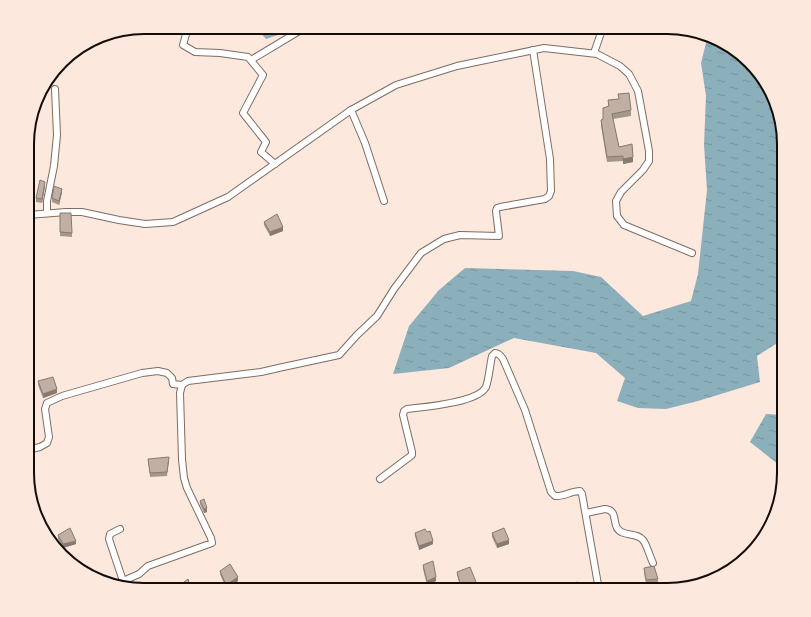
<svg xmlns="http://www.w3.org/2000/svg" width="811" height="617" font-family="'Source Serif 4',serif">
<defs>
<pattern id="water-ripples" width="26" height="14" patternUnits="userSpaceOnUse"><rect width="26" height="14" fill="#8bafbb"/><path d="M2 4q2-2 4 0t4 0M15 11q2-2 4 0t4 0" fill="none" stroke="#77959f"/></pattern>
</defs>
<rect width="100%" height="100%" fill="#fce8dc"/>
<g fill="url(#water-ripples)">
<polygon points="258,27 302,27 266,39 258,30"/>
<polygon points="708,35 712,36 744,56 772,92 784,144 784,342 779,342 757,356 760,382 698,401 666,409 638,408 617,401 625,378 596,353 514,338 449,368 393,374 409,326 439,290 465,268 573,271 601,277 643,316 691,301 698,274 707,190 704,145 706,96 701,63"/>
<polygon points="766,414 784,415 784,469 750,442"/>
</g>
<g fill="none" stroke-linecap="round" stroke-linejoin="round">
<polyline stroke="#8bafbb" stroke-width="2" points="704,34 709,39"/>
<defs>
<g id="street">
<polyline points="188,27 183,45 195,52 220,53 248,57 263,75 243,113 266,142 261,152 275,164"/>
<polyline points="594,53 603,27"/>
<polyline points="251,60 301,30 304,27"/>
<polyline points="351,110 365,143 384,201"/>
<polyline points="47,213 47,201 54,166 57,135 55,89"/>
<polyline points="28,215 66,212 82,212 119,220 145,224 173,222 228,197 351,110 396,85 457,66 544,48 597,54 620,66 629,74 638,91 649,151 649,161 643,170 621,192 616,201 617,216 624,225 692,253"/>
<polyline points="27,450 40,447 47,443 49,437 45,409 47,403 62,396 142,373 158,371 167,373 172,378 173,384 182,385"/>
<path d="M 380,479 L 412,455 L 412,452 L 403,415 L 404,411 L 407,409 C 424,407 478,403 486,387 C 489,378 490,365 492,356 L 495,353 C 499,353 501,356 503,359 L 525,410 L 551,492 L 555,496 C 564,497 571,491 580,491 L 582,494 L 599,590"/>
<path d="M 586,513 L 605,509 C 617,510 613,521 617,528 C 622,537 637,532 643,540 C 647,545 650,557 653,563"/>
<polyline points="120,529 110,534 109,539 125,587"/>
<polyline points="123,581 139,574 148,566 212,543 211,538 187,488 184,478 182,459 180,393 182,385 188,381 261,372 283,367 339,355 357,335 377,316 394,289 421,253 444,239 460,235 499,236 496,211 497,208 500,207 545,199 549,196 551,191 550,159 533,50"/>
</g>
</defs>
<use href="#street" stroke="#7e6d62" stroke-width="8"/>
<use href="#street" stroke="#fff" stroke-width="6"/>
</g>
<g fill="#a5968b">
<polygon points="608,100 631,110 631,116 613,119 619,147 633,162 623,164 623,161 607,162 601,126 601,120 603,119 608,106"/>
<polygon points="45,186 42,203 36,202 36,198"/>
<polygon points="62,192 59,205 52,202 52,198"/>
<polygon points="60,213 72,233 72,237 60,236"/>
<polygon points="264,222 283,231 270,236 264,225"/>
<polygon points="38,381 57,393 43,398 38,385"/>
<polygon points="148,459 169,461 167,476 150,477"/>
<polygon points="200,501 207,512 204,513 200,504"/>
<polygon points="415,533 433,544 419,550 415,536"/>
<polygon points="492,533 509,544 497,548 492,537"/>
<polygon points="58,535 76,544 63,548 58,539"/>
<polygon points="423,565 436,581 427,585 423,569"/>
<polygon points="644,568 658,579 658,582 646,584 644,572"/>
<polygon points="220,571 238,581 226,589 220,574"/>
<polygon points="457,572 476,585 464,590 461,590 457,575"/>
</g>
<g fill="#867a71">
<polygon points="633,157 633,162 623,164 623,159"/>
<polygon points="45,182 45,186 42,203 42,199"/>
<polygon points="62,189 62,192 59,205 59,201"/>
<polygon points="283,227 283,231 270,236 270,232"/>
<polygon points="57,389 57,393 43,398 43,394"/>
<polygon points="207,508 207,512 204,513 204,509"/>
<polygon points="509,540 509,544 497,548 497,544"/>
<polygon points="76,541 76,544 63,548 63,544"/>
<polygon points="433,541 433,544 419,550 419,546"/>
<polygon points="238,577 238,581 226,589 226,585"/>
<polygon points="436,577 436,581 427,585 427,581"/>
<polygon points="476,582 476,585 464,590 461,590 461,587"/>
</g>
<g fill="#c0afa2" stroke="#867a71">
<polygon points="629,93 631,110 612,114 619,147 632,144 633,157 623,159 623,156 607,157 601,120 603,119 603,108 609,106 608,100 619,99 618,94"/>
<polygon points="40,180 45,182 42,199 36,198"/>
<polygon points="54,186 62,189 59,201 52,198"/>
<polygon points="60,213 71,213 72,233 60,232"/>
<polygon points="277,214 283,227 270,232 264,222"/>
<polygon points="53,377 57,389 43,394 38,381"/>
<polygon points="169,457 167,472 150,473 148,459"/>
<polygon points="204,499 207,508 204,509 200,501"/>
<polygon points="70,528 76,541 63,544 58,535"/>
<polygon points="504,528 509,540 497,544 492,533"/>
<polygon points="425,529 427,532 430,531 433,541 419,546 415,533"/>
<polygon points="433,561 436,577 427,581 423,565"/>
<polygon points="230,564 238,577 226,585 220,571"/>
<polygon points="654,566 658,579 646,580 644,568"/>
<polygon points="470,567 476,582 461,587 457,572"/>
<polygon points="188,579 191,588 187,590 182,590 180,585"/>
<polygon points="115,582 115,585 107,583"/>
<polygon points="578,582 581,590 569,590 567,585"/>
</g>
<path d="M0 0H811V617H0ZM144 34H667A110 110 0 0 1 777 144V473A110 110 0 0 1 667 583H144A110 110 0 0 1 34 473V144A110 110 0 0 1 144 34Z" fill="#fce8dc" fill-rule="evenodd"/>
<path fill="none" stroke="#130c09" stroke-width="2" d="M144 34H667A110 110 0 0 1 777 144V473A110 110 0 0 1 667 583H144A110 110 0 0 1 34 473V144A110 110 0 0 1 144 34Z"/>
</svg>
